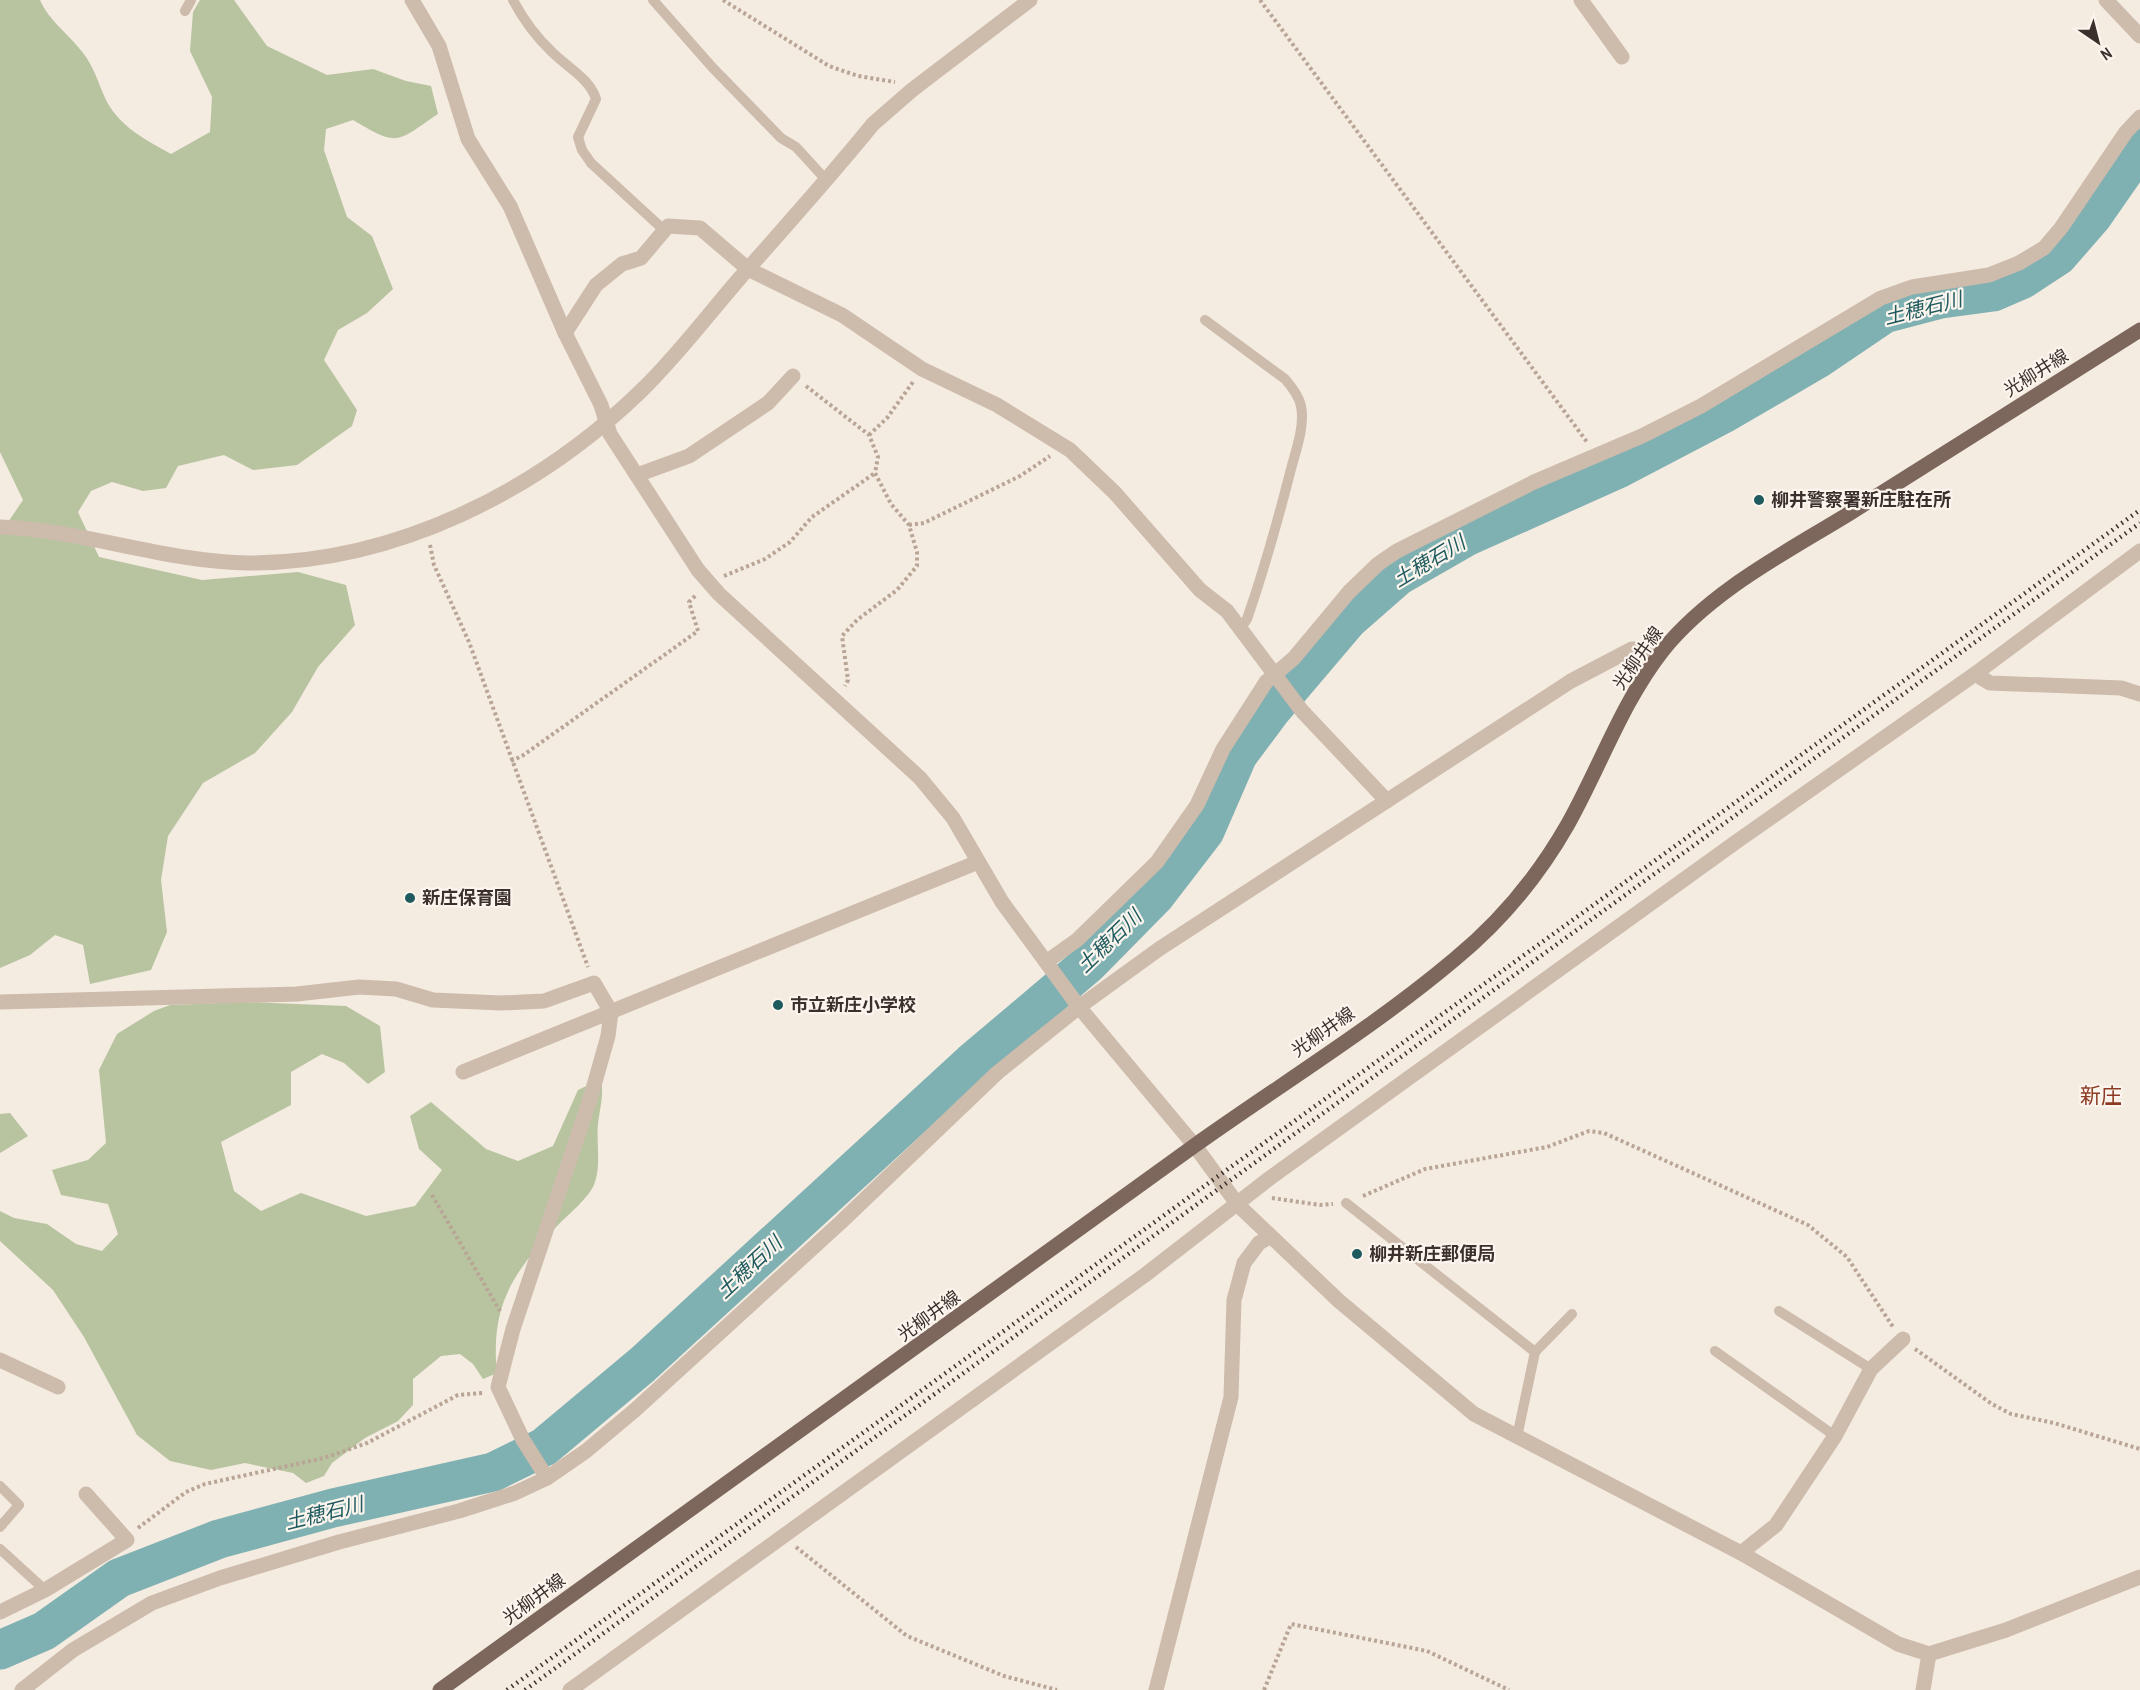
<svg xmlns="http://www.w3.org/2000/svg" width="2140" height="1690" font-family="'Archivo Narrow','Noto Sans JP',sans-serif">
<rect width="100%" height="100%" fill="#f4ebe1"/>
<g fill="#b8c4a0">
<path d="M 0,0 L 40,0 C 49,21 69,34 83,53 C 94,67 98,82 105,98 C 118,126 146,140 171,154 L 210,132 L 212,97 L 190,51 L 193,12 L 200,0 L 234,0 L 267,46 L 327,75 L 373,69 L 406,81 L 431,86 L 438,114 C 395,143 399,147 353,120 L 326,129 L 324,150 L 347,217 L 372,236 L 393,289 L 367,313 L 338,330 L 324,360 L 357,410 L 352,426 L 297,465 L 253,470 L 224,455 L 178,466 L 166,488 L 143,491 L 112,482 L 91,491 L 78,512 L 99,557 L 202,580 L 298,572 L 346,585 L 355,625 L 318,667 L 292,712 L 255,753 L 203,783 L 168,836 L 161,880 L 167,932 L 151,970 L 90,984 L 83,945 L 55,935 L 30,955 L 0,968 L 0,534 L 23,500 L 0,452 Z"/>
<path d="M 245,1002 L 346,1006 L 380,1026 L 385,1072 L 368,1084 L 344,1063 L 322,1054 L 291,1072 L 291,1105 L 221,1142 L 234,1191 L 261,1211 L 301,1193 L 366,1216 L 415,1206 L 442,1170 L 419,1149 L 410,1116 L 431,1102 L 486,1149 L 518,1161 L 553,1146 L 578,1090 L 601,1079 C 604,1096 600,1107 598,1124 C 596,1144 602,1168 593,1187 C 586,1200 569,1214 559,1224 C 513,1272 490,1305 497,1373 L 483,1379 L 473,1364 L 460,1354 L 441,1356 L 413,1379 L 413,1405 L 398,1421 L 365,1438 L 332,1463 L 324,1476 L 306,1483 L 293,1473 L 245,1463 L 211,1470 L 170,1461 L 137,1435 L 84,1337 L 53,1290 L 0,1241 L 0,1211 L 14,1218 L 47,1224 L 76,1244 L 102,1251 L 118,1234 L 108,1204 L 61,1195 L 52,1170 L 88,1160 L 106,1143 L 99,1070 L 117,1034 L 154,1011 L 170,1005 Z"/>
<polygon points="10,1113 28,1136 0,1153 0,1114"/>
</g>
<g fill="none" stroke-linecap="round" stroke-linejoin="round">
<polyline stroke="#7fb0b2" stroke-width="39" points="0,1650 44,1631 119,1578 219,1539 333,1508 493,1472 544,1447 642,1365 971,1063 1088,964 1155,896 1205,831 1238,755 1270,712 1349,619 1398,576 1466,537 1618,469 1725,413 1816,360 1884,314 1941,299 1993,292 2023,279 2058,256 2092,217 2140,148"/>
<g stroke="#b9a596" stroke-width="4" stroke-dasharray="3 3" stroke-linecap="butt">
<polyline points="723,0 829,66 858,76 895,82"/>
<polyline points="1260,0 1587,442"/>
<polyline points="806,386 869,435 878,457 875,473 891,504 909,525 917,552 917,566 897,590 857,620 842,636 848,680 845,686"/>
<polyline points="869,435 887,418 913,382"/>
<polyline points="909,525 924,523 1020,476 1050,456"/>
<polyline points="430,545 434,565 469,642 588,967"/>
<polyline points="724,576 765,559 790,542 812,517 875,473"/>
<polyline points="511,761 522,756 698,631 689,602 696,595"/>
<polyline points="432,1195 500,1311"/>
<polyline points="1363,1196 1425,1169 1547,1147 1589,1131 1604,1133 1808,1225 1847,1257 1893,1327"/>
<polyline points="1272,1198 1320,1205 1333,1204"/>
<polyline points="1915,1349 1992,1404 2011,1414 2054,1423 2140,1449"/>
<polyline points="138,1528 186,1492 205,1484 324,1458 367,1443 458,1395 483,1393"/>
<polyline points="796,1547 907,1636 1004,1676 1057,1690"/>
<polyline points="1264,1690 1291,1624 1427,1651 1509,1690"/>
</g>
<g stroke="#cdbbac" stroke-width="10">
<path d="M 513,0 C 523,19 536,37 552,52 C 567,67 590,79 596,99 L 578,137 L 582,150 L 591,163 L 665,231"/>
<polyline points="653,0 712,67 781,138 796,147 827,181"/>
<polyline points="185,11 191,0"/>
<path d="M 1205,320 L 1285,379 C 1292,387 1299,396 1301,406 C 1305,426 1296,450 1291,469 C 1278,520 1264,570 1247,619 L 1241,628"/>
<polyline points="1346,1203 1535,1352 1517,1437"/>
<polyline points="1779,1311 1871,1369"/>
<polyline points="1715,1351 1835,1436"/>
<polyline points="1535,1352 1572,1314"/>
<polyline points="0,1486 19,1505 0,1527"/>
<polyline points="0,1549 45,1590"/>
</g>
<g stroke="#cdbbac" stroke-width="15">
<polyline points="412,0 439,46 468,139 510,206 565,333 601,405 610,434 698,570 719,594 920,778 953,818 1002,902 1079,1007 1195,1146 1238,1205 1339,1301 1474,1414 1741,1553 1898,1644 1929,1654 2006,1630 2140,1577"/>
<polyline points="1581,0 1622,57"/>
<polyline points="2106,0 2140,36"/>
<polyline points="565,333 596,285 622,264 641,258 668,226 700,228 748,269 842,315 922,369 997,405 1070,450 1115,493 1200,590 1227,611 1302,711 1387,801"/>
<polyline points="637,475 689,456 768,403 793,376"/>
<path d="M 0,527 C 84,530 164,562 249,563 C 396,563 538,491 642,390 C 677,356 707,316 739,279 C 784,228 830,177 873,124 L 912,90 L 1030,0"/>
<polyline points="1975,674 1990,683 2121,688 2140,694"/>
<polyline points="1046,962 1077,940 1157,862 1197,805 1223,749 1266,682 1294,658 1349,592 1378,564 1397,551 1534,482 1642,436 1701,406 1881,298 1912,287 1989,275 2019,263 2044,248 2061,228 2126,132 2140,117"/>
<polyline points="0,1002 297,994 359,987 396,989 433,1000 501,1003 544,1001 594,983 611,1012 608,1036 591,1096 513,1329 498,1387 523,1440 547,1478"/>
<polyline points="463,1072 978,862"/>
<polyline points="0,1360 58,1387"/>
<polyline points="1741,1553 1776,1525 1835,1436 1871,1369 1903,1339"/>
<polyline points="0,1612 45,1590 127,1540 86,1494"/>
<polyline points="22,1690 73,1650 152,1603 220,1578 339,1542 459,1511 515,1493 547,1478 586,1451 635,1410 840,1223 997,1073 1079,1007 1159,949 1571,681 1632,649 1664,649"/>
<polyline points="570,1690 1145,1275 1270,1178 1736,842 1975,674 2140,551"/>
<polyline points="1156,1690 1231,1397 1234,1300 1244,1263 1259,1243 1269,1237"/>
<polyline points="1923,1690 1929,1654"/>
</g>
<path stroke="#7d675c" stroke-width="15" d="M 440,1690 C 692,1510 943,1328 1194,1146 C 1281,1084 1373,1028 1455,959 C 1500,922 1539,875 1568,824 C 1600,767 1622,702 1663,650 C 1712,590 1785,553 1850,513 C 1947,452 2043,391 2140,330"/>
<g stroke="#3b302b" stroke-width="4.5" stroke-dasharray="1.5 4.5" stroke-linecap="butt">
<polyline points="507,1690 2140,510"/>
<polyline points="525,1690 2140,523"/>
</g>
</g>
<g fill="#1f5a5e" stroke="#fbf5ee" stroke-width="2">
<circle cx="1759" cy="500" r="6"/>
<circle cx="410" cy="898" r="6"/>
<circle cx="778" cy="1005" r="6"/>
<circle cx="1357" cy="1254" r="6"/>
</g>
<g text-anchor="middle" stroke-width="4.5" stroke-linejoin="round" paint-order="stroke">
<g font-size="18" fill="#3b302b" stroke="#fbf5ee">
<text transform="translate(2036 373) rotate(-32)" y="6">光柳井線</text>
<text transform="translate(1638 658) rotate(-55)" y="6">光柳井線</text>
<text transform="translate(1323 1032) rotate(-35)" y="6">光柳井線</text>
<text transform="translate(929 1316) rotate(-36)" y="6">光柳井線</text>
<text transform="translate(534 1599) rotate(-36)" y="6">光柳井線</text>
</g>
<g font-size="18" font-weight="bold" fill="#3b302b" stroke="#fbf5ee" text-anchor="start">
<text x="1771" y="506">柳井警察署新庄駐在所</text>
<text x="422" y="904">新庄保育園</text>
<text x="790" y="1011">市立新庄小学校</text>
<text x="1369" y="1260">柳井新庄郵便局</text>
</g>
<g font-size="20" font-style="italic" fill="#1f5a5e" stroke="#fbf5ee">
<text transform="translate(1923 308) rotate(-14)" y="7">土穂石川</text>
<text transform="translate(1429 561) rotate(-31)" y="7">土穂石川</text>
<text transform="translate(1109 941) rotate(-44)" y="7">土穂石川</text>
<text transform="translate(749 1267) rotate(-43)" y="7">土穂石川</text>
<text transform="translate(324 1513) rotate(-14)" y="7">土穂石川</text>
</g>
<g font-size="21" fill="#8c3b22" stroke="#fbf5ee">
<text x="2101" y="1103">新庄</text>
</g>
</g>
<g transform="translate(2098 42) rotate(145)" stroke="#fbf5ee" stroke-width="4.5" paint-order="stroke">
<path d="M0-4.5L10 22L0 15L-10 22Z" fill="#3b302b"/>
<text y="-9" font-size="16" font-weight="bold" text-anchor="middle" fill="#3b302b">N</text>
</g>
</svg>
